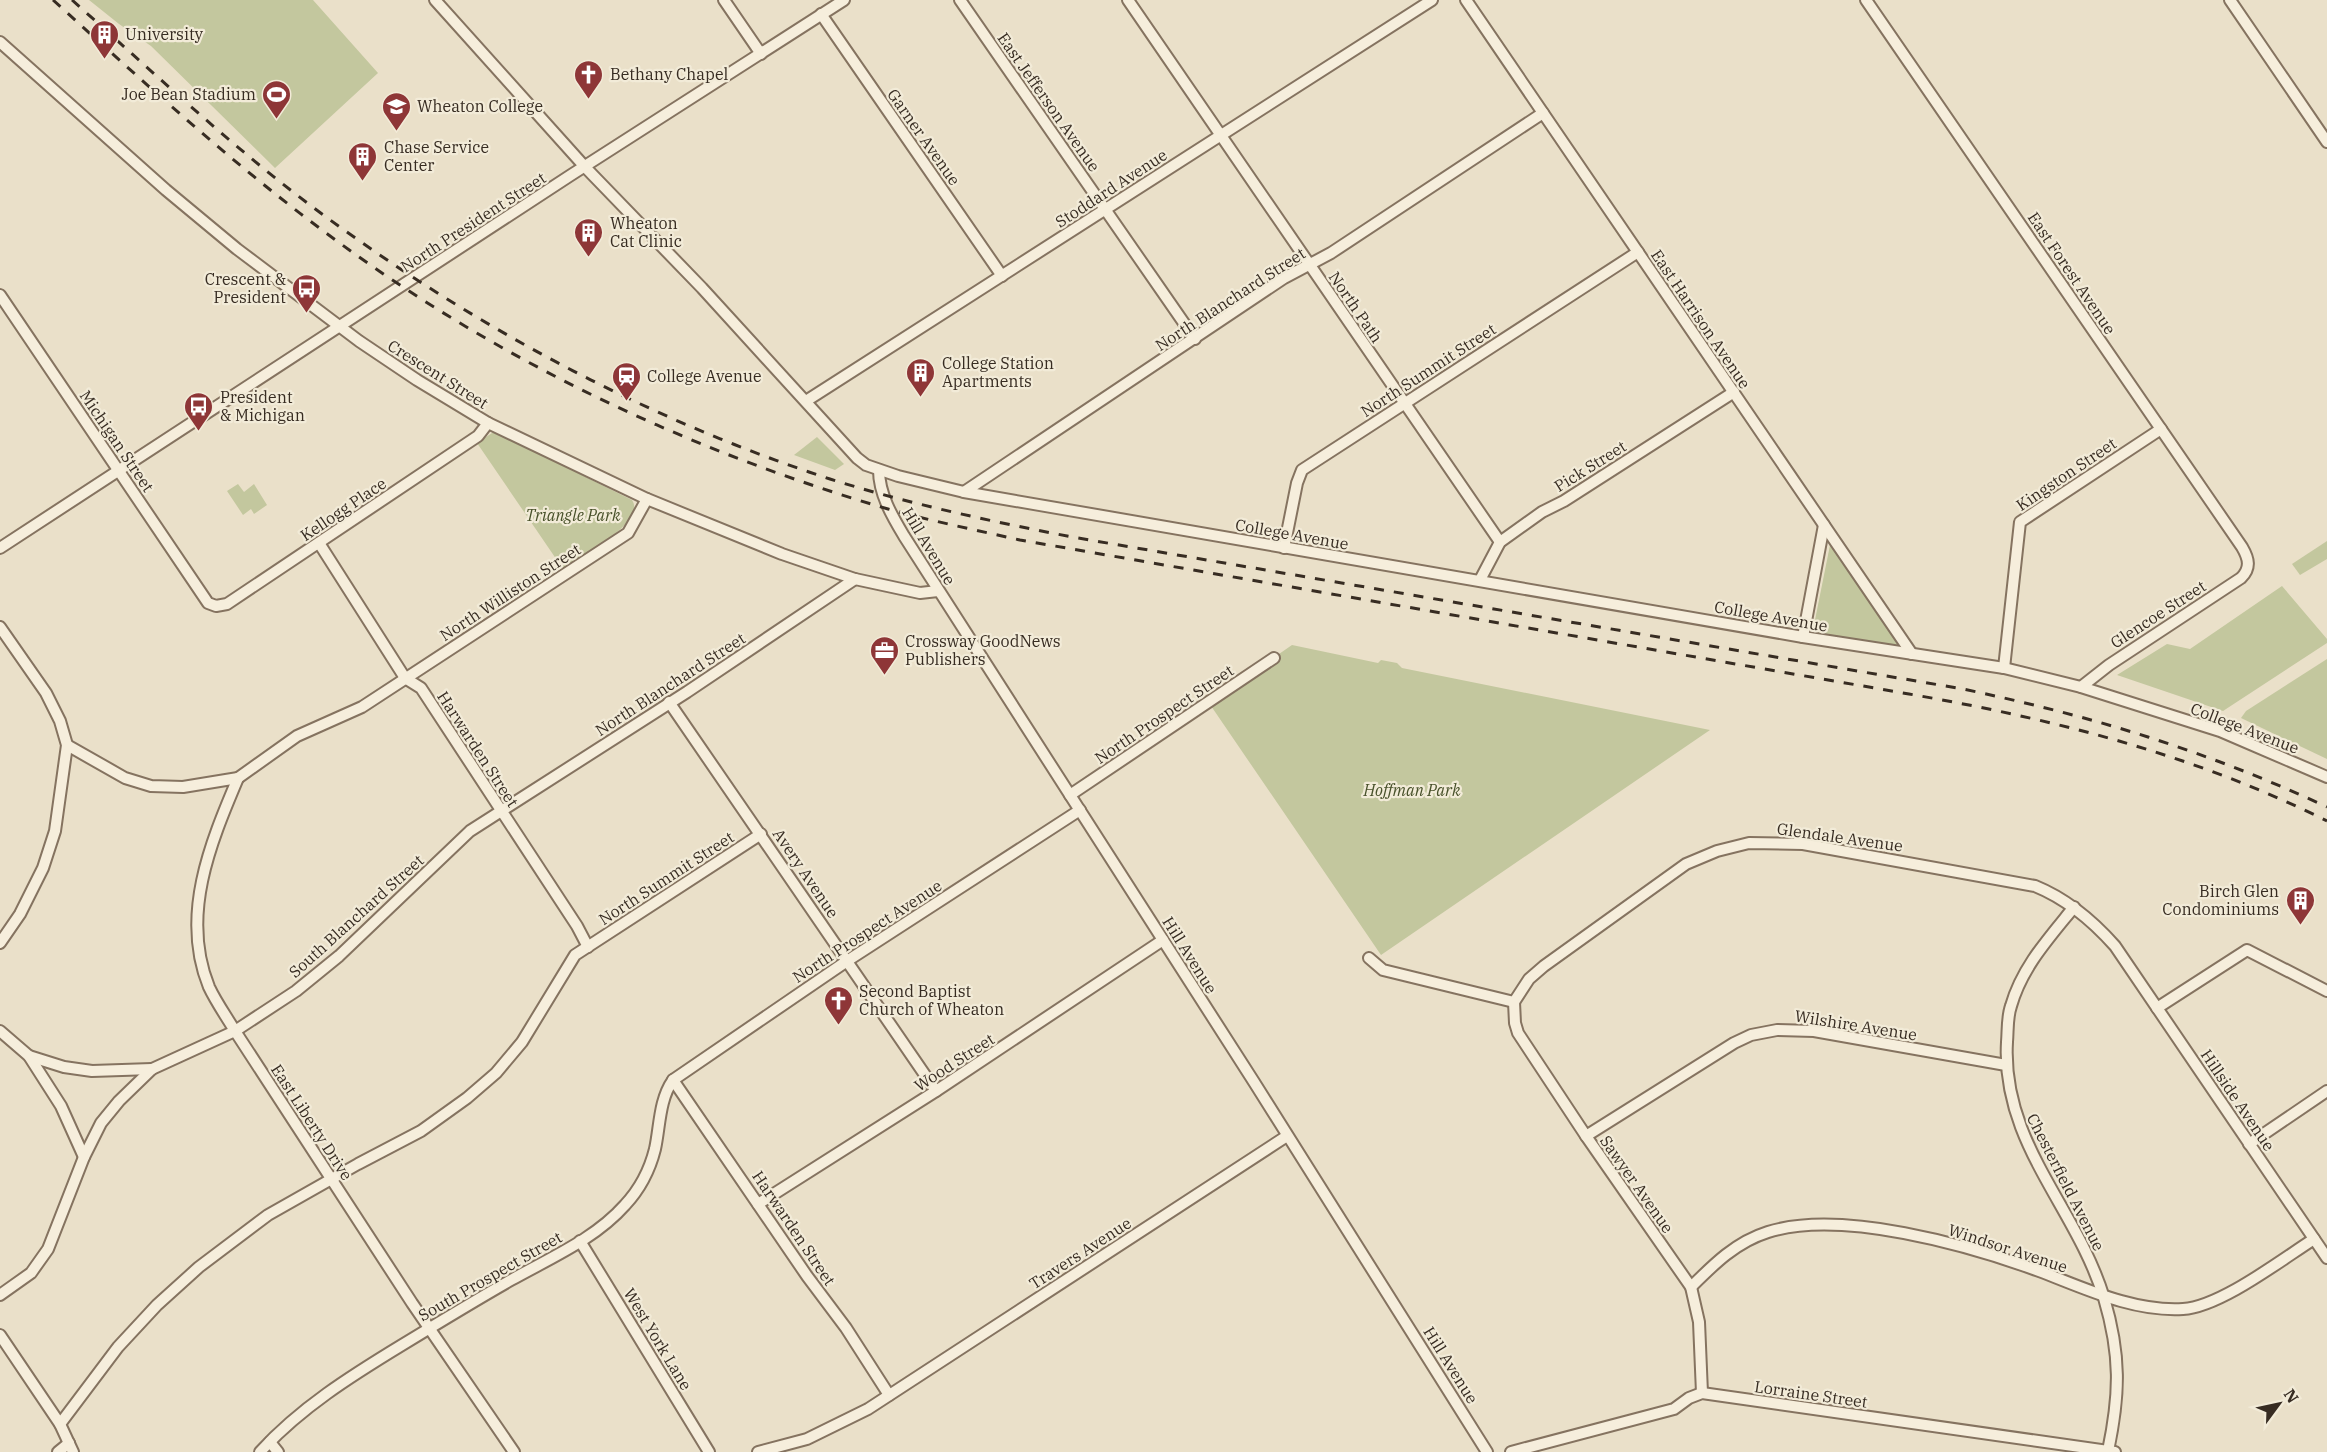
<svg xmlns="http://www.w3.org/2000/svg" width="2327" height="1452" font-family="'IBM Plex Serif',serif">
<rect width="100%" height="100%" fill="#eae0c9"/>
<g fill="#c3c79e">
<polygon points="89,0 313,0 378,73 275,168 151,46 119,24"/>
<path d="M 492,433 L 497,433 L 632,500 C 647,522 579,558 563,569 L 477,443 Z"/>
<polygon points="817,437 844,464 835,470 794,455"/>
<polygon points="238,484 244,492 254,484 267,505 254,514 251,509 243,515 227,491"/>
<polygon points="1831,540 1906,650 1812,635"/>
<polygon points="2327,541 2327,559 2300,575 2292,564"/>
<polygon points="2282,586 2327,639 2327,643 2223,711 2117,675 2167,644 2190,649"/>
<polygon points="1292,645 1378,663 1381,660 1397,663 1402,668 1710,730 1381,955 1209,703"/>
<polygon points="2327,659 2327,759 2241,718 2246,711"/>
</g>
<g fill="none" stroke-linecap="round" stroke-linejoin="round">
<defs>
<g id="minor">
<polyline points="435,0 585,167 702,288 857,458 866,465 898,476 964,492 1803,637 2004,668 2081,687 2220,731 2327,777"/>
<polyline points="724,0 761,54"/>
<polyline points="960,0 1195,339"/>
<polyline points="1128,0 1500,542"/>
<polyline points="1466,0 1912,654"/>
<path d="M 1866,0 L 2242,547 C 2249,559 2251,568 2241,578 L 2109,665 L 2081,687"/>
<polyline points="2230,0 2327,142"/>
<polyline points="821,14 1002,276"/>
<polyline points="0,42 166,190 237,249 359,341 417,380 488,423 647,499 782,554 855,579 920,593 938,591"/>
<polyline points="0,295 208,603 216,606 227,604 478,436 488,423"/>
<polyline points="806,401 1432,0"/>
<path d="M 879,470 C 879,494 892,516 904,536 L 1254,1082 L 1487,1452"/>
<polyline points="964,492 1284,278 1331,253 1543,113"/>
<polyline points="319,543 405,678 421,688 577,926 588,947"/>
<polyline points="0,548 571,175 844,0"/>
<polyline points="1284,548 1297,483 1302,470 1638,252"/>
<polyline points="1480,580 1500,542 1542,512 1564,501 1734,392"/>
<polyline points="0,627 46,693 60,721 67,745 55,831 43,868 20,914 0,943"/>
<polyline points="1803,637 1824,525"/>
<polyline points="2004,668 2020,522 2161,429"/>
<polyline points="669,702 936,1091"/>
<polyline points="67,745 125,778 151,786 183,787 238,778 297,736 362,707 628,533 647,499"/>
<path d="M 238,778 C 210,844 180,916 209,987 C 216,1002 226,1016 235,1031 L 412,1303 L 514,1452"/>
<polyline points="1070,795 1274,658"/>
<path d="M 2074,907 C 2049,938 2022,967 2011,1006 C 2007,1017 2008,1030 2007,1042 C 2001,1143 2077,1208 2104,1298 C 2121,1355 2120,1394 2108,1451"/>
<path d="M 1369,958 L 1383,970 L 1514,1002 L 1529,979 L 1544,966 L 1686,864 L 1717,851 L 1749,843 L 1803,844 L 2035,886 C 2067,899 2092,920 2115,946 L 2327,1258"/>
<polyline points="1514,1002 1515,1023 1518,1033 1586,1136 1691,1287 1699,1322 1702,1393"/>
<polyline points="2157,1008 2247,950 2327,991"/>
<polyline points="0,1031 29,1056 61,1106 84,1157"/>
<polyline points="29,1056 64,1067 92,1071 152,1069"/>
<polyline points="673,1080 807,1276 846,1328 889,1395"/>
<polyline points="1586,1136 1734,1043 1751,1035 1777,1030 1814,1031 2006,1065"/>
<polyline points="2249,1144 2327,1091"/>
<polyline points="758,1204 936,1091 1163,940"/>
<polyline points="580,1241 709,1452"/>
<path d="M 1691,1287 C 1714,1264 1736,1242 1768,1232 C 1841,1209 1968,1245 2039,1271 C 2084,1288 2133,1312 2183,1309 C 2220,1307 2281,1260 2314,1239"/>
<polyline points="0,1295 31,1273 48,1249 84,1157 101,1123 119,1101 152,1069 235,1031 296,991 339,956 470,831 687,692 855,579"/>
<polyline points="0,1335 60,1424 73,1452"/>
<polyline points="60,1424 118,1347 157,1305 199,1267 268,1215 358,1164 421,1131 467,1098 496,1073 522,1042 575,955 761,834"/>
<polyline points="270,1442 278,1452"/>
<polyline points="58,1452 69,1443"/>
<path d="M 260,1452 C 300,1408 351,1376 402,1345 C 438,1323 474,1301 511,1280 C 550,1258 595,1239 625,1205 C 639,1190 650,1169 655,1149 C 660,1126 659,1100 673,1080 L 847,961 L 1080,810"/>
<polyline points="758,1452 807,1439 868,1409 1287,1136"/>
<polyline points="1511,1452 1674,1409 1689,1398 1702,1393 2115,1452"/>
</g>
</defs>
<use href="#minor" stroke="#857360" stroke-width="14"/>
<use href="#minor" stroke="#f6eedc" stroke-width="10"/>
<g stroke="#372c22" stroke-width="3" stroke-dasharray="10 10" stroke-linecap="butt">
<path d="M 53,0 C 146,84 239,170 341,244 C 505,364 693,452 888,509 C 931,521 976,530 1020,540 L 1909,694 C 2054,719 2195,755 2327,821"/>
<path d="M 72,0 C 153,72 232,147 318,211 C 473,326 646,419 830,479 C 909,504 990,521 1072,537 L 1963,689 C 2092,716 2207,751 2327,807"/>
</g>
</g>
<defs>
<symbol id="building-pin" viewBox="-11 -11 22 30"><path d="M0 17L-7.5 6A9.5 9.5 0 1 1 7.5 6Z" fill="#8e3637" stroke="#f2ebd8"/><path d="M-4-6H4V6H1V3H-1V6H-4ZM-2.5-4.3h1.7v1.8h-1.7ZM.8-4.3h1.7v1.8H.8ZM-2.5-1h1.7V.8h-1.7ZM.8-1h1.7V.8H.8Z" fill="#fff"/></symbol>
<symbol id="church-pin" viewBox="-11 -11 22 30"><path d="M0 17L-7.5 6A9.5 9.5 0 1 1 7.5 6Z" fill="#8e3637" stroke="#f2ebd8"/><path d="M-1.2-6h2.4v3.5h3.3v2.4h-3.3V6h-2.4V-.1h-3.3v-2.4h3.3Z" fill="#fff"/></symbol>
<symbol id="stadium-pin" viewBox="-11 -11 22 30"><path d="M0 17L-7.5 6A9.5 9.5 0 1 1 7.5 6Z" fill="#8e3637" stroke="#f2ebd8"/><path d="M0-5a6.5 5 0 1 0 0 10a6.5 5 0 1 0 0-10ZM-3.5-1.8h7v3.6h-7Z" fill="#fff"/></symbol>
<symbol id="university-pin" viewBox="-11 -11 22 30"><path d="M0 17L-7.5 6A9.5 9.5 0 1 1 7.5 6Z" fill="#8e3637" stroke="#f2ebd8"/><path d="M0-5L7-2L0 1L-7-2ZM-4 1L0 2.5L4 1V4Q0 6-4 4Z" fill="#fff"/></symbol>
<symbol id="bus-pin" viewBox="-11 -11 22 30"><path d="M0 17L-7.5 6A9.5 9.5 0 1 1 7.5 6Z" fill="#8e3637" stroke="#f2ebd8"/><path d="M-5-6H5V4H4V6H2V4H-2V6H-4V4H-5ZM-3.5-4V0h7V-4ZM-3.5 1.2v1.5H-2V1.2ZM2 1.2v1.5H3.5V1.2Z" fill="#fff"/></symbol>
<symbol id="station-pin" viewBox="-11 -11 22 30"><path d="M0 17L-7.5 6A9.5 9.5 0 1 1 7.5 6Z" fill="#8e3637" stroke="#f2ebd8"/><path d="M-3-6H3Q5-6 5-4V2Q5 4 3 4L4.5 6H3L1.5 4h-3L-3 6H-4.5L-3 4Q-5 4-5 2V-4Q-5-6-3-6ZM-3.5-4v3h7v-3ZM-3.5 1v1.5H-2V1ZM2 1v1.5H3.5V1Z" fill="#fff"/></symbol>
<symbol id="office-pin" viewBox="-11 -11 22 30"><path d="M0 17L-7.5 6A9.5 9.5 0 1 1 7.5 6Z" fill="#8e3637" stroke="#f2ebd8"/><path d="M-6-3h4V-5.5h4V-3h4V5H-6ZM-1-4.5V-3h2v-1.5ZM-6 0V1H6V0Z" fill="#fff"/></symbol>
</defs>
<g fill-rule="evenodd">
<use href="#building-pin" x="88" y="18" width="33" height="45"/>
<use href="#church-pin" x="572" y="58" width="33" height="45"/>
<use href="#stadium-pin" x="260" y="78" width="33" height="45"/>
<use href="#university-pin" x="380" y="90" width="33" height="45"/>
<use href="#building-pin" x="346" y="140" width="33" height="45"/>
<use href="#building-pin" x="572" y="216" width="33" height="45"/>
<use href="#bus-pin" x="290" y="272" width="33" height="45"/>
<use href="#building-pin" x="904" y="356" width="33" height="45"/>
<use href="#station-pin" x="610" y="360" width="33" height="45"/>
<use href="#bus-pin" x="182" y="390" width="33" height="45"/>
<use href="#office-pin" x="868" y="634" width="33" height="45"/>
<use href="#building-pin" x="2284" y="884" width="33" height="45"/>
<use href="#church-pin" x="822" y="984" width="33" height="45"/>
</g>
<g text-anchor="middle" stroke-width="4.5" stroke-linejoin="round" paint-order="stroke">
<g font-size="16" fill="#372c22" stroke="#f2ebd8" text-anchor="start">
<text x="125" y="40">University</text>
<text x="610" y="80">Bethany Chapel</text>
<text x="256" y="100" text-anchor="end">Joe Bean Stadium</text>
<text x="417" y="112">Wheaton College</text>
<text x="384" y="153">Chase Service<tspan x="384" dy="18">Center</tspan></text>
<text x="610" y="229">Wheaton<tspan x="610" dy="18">Cat Clinic</tspan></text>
<text x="286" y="285" text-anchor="end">Crescent &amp;<tspan x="286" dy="18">President</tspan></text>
<text x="942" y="369">College Station<tspan x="942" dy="18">Apartments</tspan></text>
<text x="647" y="382">College Avenue</text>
<text x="220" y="403">President<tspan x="220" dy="18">&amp; Michigan</tspan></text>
<text x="905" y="647">Crossway GoodNews<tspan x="905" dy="18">Publishers</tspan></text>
<text x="2279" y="897" text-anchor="end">Birch Glen<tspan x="2279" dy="18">Condominiums</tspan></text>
<text x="859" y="997">Second Baptist<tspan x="859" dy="18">Church of Wheaton</tspan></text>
</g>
<g font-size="16" fill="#372c22" stroke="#f2ebd8">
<text transform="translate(1049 102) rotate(55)" y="6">East Jefferson Avenue</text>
<text transform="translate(924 137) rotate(55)" y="6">Garner Avenue</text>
<text transform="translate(1111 188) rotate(-33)" y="6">Stoddard Avenue</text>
<text transform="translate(473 222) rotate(-33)" y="6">North President Street</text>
<text transform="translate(2072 273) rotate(56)" y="6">East Forest Avenue</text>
<text transform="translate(1230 299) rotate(-33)" y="6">North Blanchard Street</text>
<text transform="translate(1356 307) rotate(56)" y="6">North Path</text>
<text transform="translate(1701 319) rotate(56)" y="6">East Harrison Avenue</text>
<text transform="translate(1428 370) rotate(-33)" y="6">North Summit Street</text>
<text transform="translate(438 374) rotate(32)" y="6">Crescent Street</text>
<text transform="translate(117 441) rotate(56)" y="6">Michigan Street</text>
<text transform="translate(1590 466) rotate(-32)" y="6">Pick Street</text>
<text transform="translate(2066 474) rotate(-34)" y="6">Kingston Street</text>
<text transform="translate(343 509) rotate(-34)" y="6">Kellogg Place</text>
<text transform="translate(1292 534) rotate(10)" y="6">College Avenue</text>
<text transform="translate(929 546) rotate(59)" y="6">Hill Avenue</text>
<text transform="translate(510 592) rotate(-33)" y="6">North Williston Street</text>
<text transform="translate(2158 614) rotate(-33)" y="6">Glencoe Street</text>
<text transform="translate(1771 616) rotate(10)" y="6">College Avenue</text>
<text transform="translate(670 684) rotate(-33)" y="6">North Blanchard Street</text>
<text transform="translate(1164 714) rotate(-34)" y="6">North Prospect Street</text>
<text transform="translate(2245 728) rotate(21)" y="6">College Avenue</text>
<text transform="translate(478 749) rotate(57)" y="6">Harwarden Street</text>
<text transform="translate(1840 837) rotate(8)" y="6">Glendale Avenue</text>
<text transform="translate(806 873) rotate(56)" y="6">Avery Avenue</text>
<text transform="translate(666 878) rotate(-33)" y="6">North Summit Street</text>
<text transform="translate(356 916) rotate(-42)" y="6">South Blanchard Street</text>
<text transform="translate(867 931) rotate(-33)" y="6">North Prospect Avenue</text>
<text transform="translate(1190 955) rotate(58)" y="6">Hill Avenue</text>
<text transform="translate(1856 1025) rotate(9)" y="6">Wilshire Avenue</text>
<text transform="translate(954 1062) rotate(-33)" y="6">Wood Street</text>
<text transform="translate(2238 1100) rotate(56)" y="6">Hillside Avenue</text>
<text transform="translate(312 1122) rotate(57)" y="6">East Liberty Drive</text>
<text transform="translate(2066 1182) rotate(63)" y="6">Chesterfield Avenue</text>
<text transform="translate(1637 1184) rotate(55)" y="6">Sawyer Avenue</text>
<text transform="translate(794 1228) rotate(56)" y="6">Harwarden Street</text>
<text transform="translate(2008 1248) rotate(18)" y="6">Windsor Avenue</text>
<text transform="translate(1080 1253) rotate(-33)" y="6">Travers Avenue</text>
<text transform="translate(490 1276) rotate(-30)" y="6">South Prospect Street</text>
<text transform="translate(658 1339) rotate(59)" y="6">West York Lane</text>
<text transform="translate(1451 1365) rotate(58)" y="6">Hill Avenue</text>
<text transform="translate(1811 1394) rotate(8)" y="6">Lorraine Street</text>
</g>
<g font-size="16" font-style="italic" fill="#48512a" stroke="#f2ebd8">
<text x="573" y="521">Triangle Park</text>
<text x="1412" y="796">Hoffman Park</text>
</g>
</g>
<g transform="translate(2279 1404) rotate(57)" stroke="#f2ebd8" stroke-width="4.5" paint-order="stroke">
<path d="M0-4.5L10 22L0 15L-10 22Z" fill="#372c22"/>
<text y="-9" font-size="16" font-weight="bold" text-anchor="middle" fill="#372c22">N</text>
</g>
</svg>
